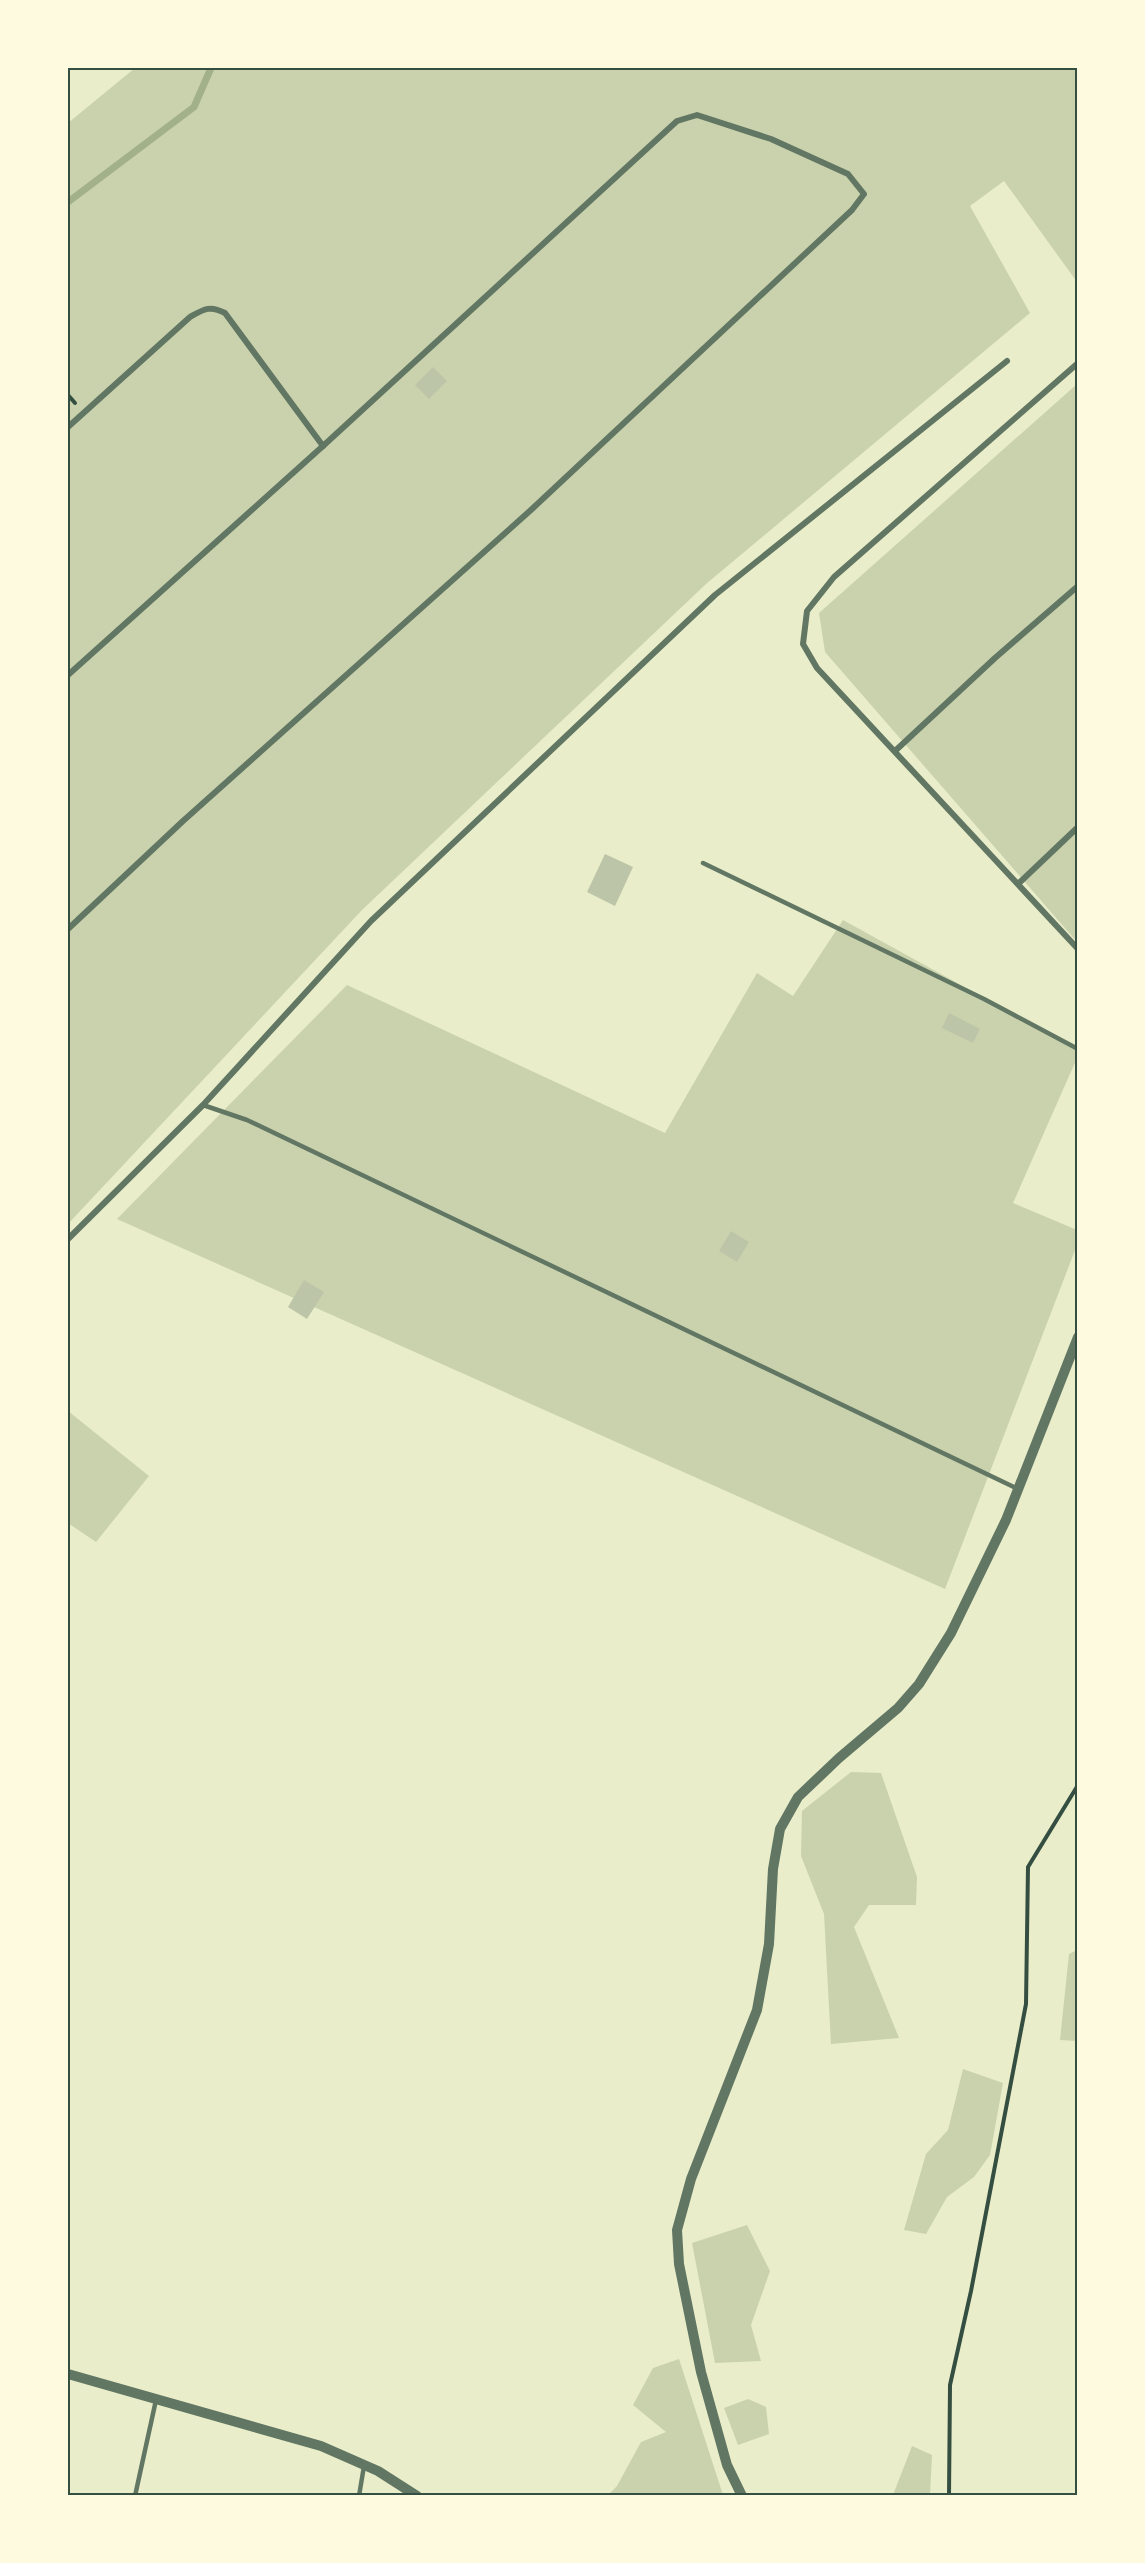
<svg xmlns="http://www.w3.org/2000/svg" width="1145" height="2563" font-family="'DM Sans',sans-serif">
<rect width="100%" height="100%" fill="#e9edc9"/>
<g fill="#cad2ad">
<polygon points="135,68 1077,68 1077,282 1004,181 970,206 1030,313 706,584 362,910 68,1224 68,123"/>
<polygon points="1077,384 1077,942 825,652 819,613"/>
<polygon points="843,920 1077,1049 1077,1058 1013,1203 1077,1230 1077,1245 945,1589 117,1219 347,985 665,1133 757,973 793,996"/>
<polygon points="68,1411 149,1476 96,1542 68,1523"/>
<polygon points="851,1772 881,1773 917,1877 916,1905 869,1905 854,1927 899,2038 831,2044 824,1914 801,1856 802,1811"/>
<polygon points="1077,1950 1077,2041 1060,2040 1069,1954"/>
<polygon points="963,2069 1003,2083 990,2155 974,2177 947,2197 926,2234 904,2230 926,2154 948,2130"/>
<polygon points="747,2225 770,2271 751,2325 761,2361 715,2363 692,2243"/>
<polygon points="679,2359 723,2495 608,2495 617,2486 641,2442 666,2432 633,2405 653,2368"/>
<polygon points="748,2399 766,2407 769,2434 738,2445 724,2408"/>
<polygon points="912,2446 932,2455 930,2495 893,2495"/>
</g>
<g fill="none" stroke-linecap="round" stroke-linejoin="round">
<polyline stroke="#a3b18a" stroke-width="7" points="68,202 194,107 211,68"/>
</g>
<g fill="#bcc5a7">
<polygon points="433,367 447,381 429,399 415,385"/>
<polygon points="605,854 633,867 615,906 587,892"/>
<polygon points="949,1013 980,1029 973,1043 942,1028"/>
<polygon points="731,1231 749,1242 737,1262 719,1251"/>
<polygon points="304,1280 324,1292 307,1319 288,1307"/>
</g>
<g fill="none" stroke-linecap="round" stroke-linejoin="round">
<g stroke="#344e41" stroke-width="4">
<polyline points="68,395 75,403"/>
<polyline points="949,2496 950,2385 971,2291 1026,2004 1028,1867 1078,1785"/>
</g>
<g stroke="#617663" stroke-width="4.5">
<polyline points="703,863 984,999 1078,1049"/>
<polyline points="203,1105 247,1120 1018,1489"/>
<polyline points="135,2496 156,2400"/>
<polyline points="359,2496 364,2466"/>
</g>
<g stroke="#617663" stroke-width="6">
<polyline points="1078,363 834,577 807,611 803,644 817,668 1078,949"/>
<path d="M 68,427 L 190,317 C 204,309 210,305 225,313 L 323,446"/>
<polyline points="68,675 323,446 677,121 697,115 771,139 848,174 864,194 852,210 532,509 183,821 68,929"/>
<polyline points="895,751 995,658 1078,586"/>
<polyline points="1018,884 1078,827"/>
<polyline points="68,1239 203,1105 371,921 715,595 1007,361"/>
</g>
<g stroke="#617663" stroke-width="10">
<polyline points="68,2374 321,2446 378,2471 417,2496"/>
<polyline points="742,2496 727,2465 701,2372 679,2264 677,2230 691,2179 757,2010 769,1944 773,1869 780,1829 798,1797 839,1758 898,1708 919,1684 951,1633 1006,1520 1078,1337"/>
</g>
</g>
<rect width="1145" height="2563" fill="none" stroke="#fefae0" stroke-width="138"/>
<rect x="69" y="69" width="1007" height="2425" fill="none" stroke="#344e41" stroke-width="2"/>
</svg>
